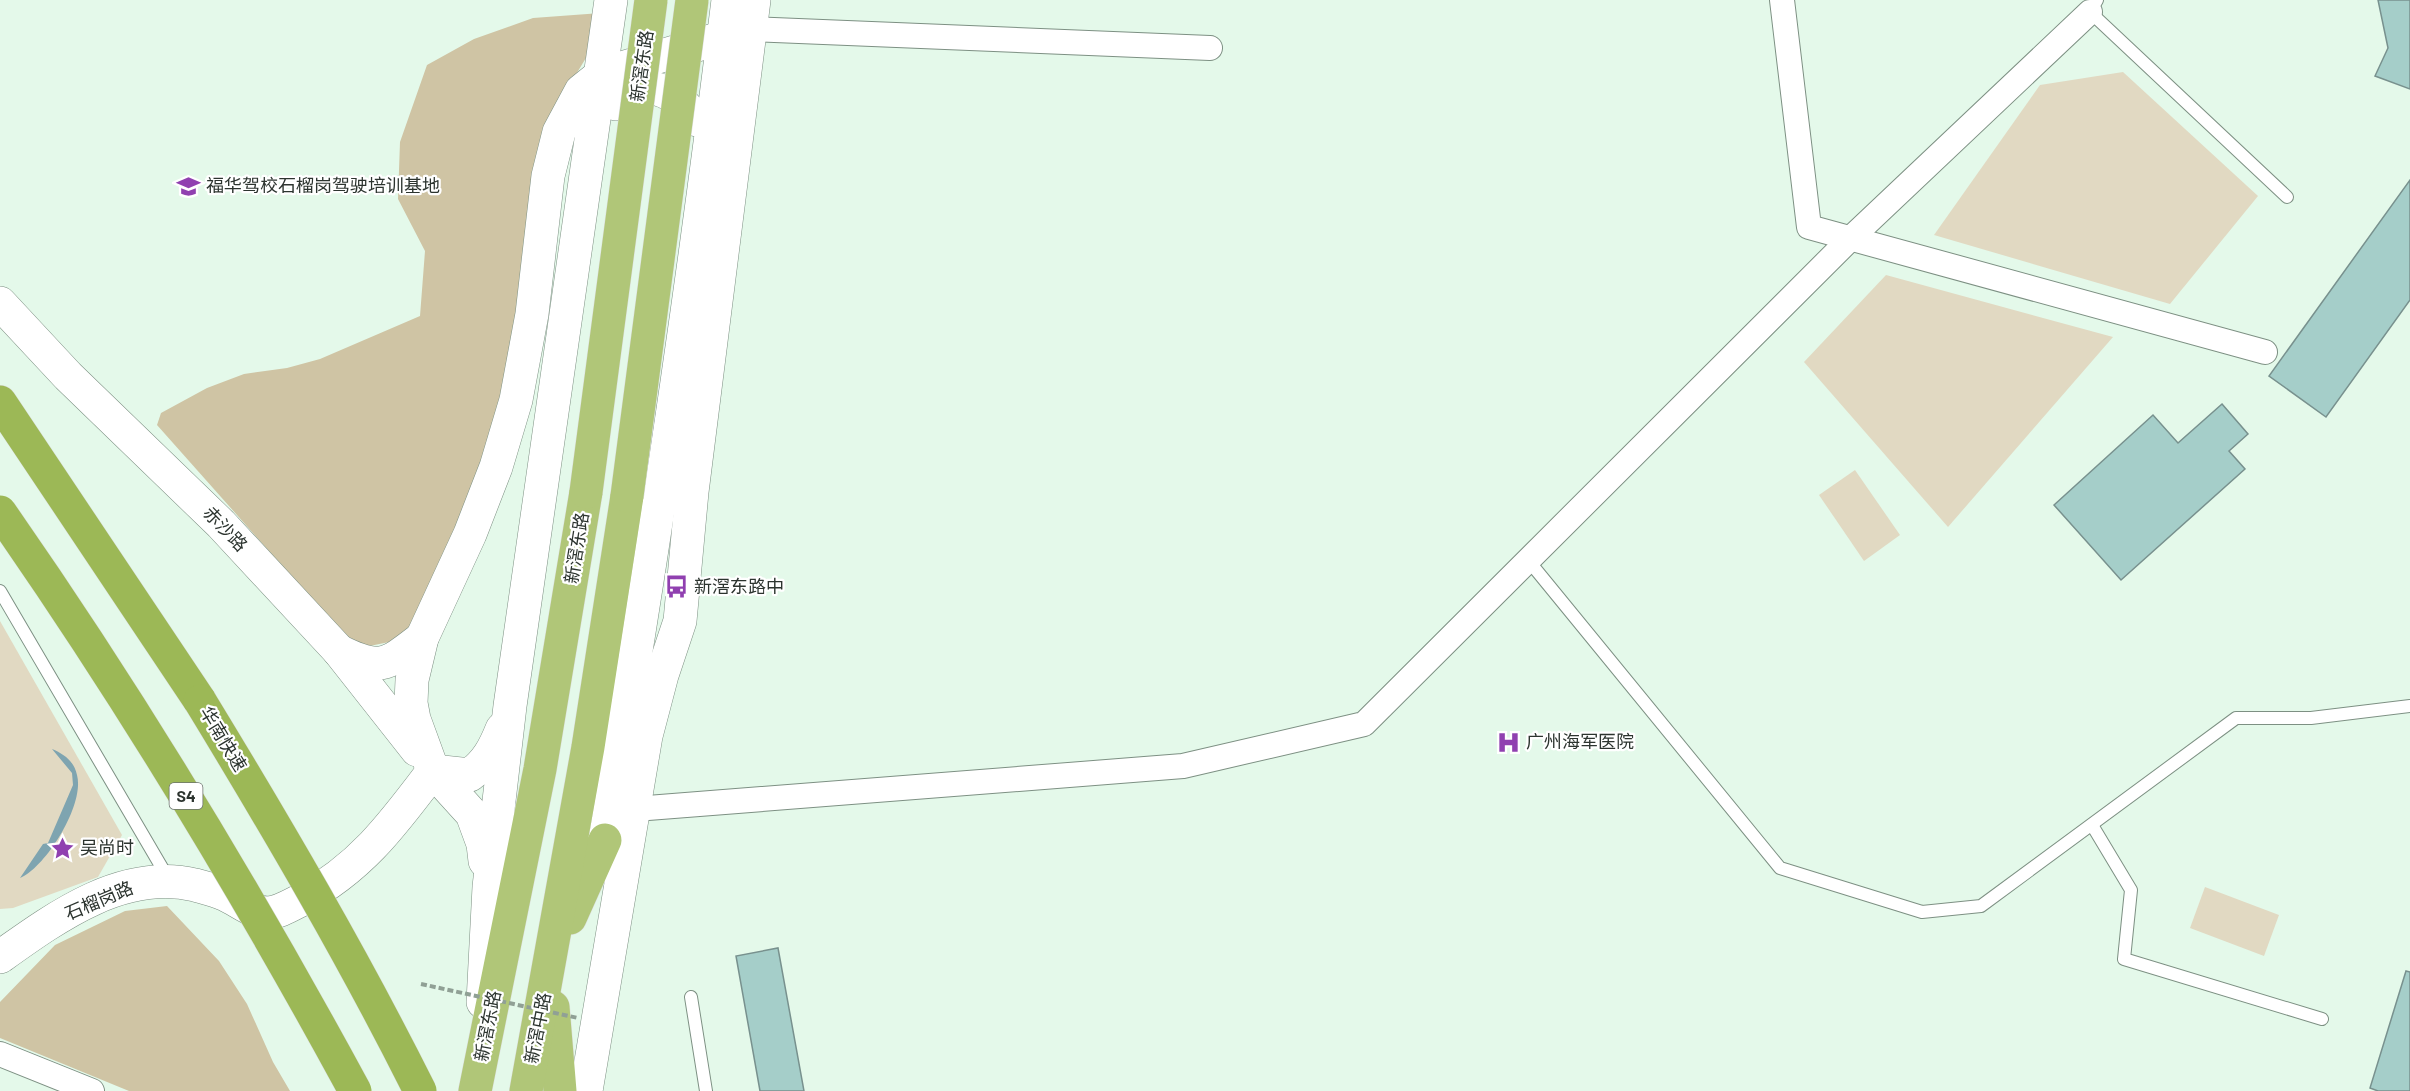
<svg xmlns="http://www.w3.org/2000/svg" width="2410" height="1091" font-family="Barlow,'Noto Sans SC',sans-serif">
<rect width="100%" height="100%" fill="#e4f9ea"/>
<g fill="#e1d9c2">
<polygon points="2123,72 2258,196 2170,304 1934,235 2040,85"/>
<polygon points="1886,275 2113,337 1948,527 1804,362"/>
<polygon points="1855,470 1900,535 1864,561 1819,495"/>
<polygon points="0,621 122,835 98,877 13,908 0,909"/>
<polygon points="2205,887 2279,915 2264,956 2190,928"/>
</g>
<g fill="#cfc4a4">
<polygon points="601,13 598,38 569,86 521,325 485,467 415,622 394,641 360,648 325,614 157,425 161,413 207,388 244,374 287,368 320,359 420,316 425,251 398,199 400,142 427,65 474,39 533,18"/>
<polygon points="167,906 219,961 247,1004 273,1062 290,1091 129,1091 0,1038 0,1002 55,945 125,911"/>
</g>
<path fill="#7ea4b0" d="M 52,749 C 64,754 74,761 77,775 C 85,804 46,867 20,878 L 43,844 L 48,843 L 73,785 L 72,773 Z"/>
<g fill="#a5cec9" stroke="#78918e" stroke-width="1.5">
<polygon points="2378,0 2410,0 2410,89 2375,76 2388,48"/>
<polygon points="2410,180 2410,300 2326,417 2269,376"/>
<polygon points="2222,404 2248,434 2229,451 2245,469 2121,580 2054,505 2153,415 2178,443"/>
<polygon points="778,948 804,1091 760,1091 736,956"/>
<polygon points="2406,971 2410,972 2410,1091 2378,1091 2370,1088"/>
</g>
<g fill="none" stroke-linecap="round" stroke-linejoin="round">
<defs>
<g id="service">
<polyline points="2097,0 2090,12 2287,197"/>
<polyline points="1528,560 1780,868 1922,912 1981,906 2236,718 2311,718 2410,706"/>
<polyline points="0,591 168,878"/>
<polyline points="2092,825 2131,890 2124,959 2322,1019"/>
<polyline points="691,997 706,1091"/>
</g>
<g id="minor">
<polyline points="1782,0 1809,227 2265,352"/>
<polyline points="750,29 1210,48"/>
<polyline points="635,809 1183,766 1364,724 1851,238 2090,12"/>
<polyline points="0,1054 92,1091"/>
</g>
<g id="secondary">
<path d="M 616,104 C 621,99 628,92 635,90 C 660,81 684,102 697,120"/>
<polyline points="0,303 68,376 221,524 339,651 417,750"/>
<path d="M 339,651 C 381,672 387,665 422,638"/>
<path d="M 433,771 L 470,775 C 487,762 494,749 502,729"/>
<path d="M 605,840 C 652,561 694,281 728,0"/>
<polyline points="485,861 483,844 472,814 433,771 414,719 411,703 412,680 422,638 470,534 496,467 516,400 532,314 548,176 559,132 581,91 602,74 750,29"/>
<path d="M 0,957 C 56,917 123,868 195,885 C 206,888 216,890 226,895 C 239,901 251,912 267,913 C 278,913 291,905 301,900 C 361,868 393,824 433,771"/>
<polyline points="483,1002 489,887 510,706 611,0"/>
<polyline points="586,1091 646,736 662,675 680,621 692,492 754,0"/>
</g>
<g id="trunk">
<polyline points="570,918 605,840"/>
<polyline points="553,1007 560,1091"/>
<polyline points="475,1091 540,769 586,492"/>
<polyline points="526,1091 588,747 627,496"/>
</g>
<polyline id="motorway" points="0,402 200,701"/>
</defs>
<use href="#service" stroke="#7d9083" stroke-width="14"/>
<use href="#minor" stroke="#7d9083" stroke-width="26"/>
<use href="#secondary" stroke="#7d9083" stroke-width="34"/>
<use href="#trunk" stroke="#dddfde" stroke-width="34"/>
<use href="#motorway" stroke="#dddfde" stroke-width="34"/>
<use href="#service" stroke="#fff" stroke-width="12"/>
<use href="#minor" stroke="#fff" stroke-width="24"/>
<use href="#secondary" stroke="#fff" stroke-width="33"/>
<use href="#trunk" stroke="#b0c678" stroke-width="33"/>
<use href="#motorway" stroke="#9cb856" stroke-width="33"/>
<defs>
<g id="trunk-bridge">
<polyline points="586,492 651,0"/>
<polyline points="627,496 692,0"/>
</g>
<g id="motorway-bridge">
<path d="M 0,512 C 130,698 247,892 355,1091"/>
<path d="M 200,701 C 278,829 353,957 420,1091"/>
</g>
</defs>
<use href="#trunk-bridge" stroke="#dddfde" stroke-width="34" stroke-linecap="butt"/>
<use href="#motorway-bridge" stroke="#dddfde" stroke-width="34" stroke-linecap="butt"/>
<polyline stroke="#90a095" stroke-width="4" stroke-dasharray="6 3" stroke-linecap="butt" points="421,984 578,1018"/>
<use href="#trunk-bridge" stroke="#b0c678" stroke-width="33"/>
<use href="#motorway-bridge" stroke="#9cb856" stroke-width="33"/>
</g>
<defs>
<symbol id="school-bare" viewBox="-9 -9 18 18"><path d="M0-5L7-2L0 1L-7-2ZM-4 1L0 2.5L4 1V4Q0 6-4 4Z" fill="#9040b0" stroke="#fff" stroke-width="2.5" paint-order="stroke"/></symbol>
<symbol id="bus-bare" viewBox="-9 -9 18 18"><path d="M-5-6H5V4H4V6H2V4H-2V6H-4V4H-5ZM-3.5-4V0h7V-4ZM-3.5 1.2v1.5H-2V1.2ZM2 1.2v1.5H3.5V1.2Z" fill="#9040b0" stroke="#fff" stroke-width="2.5" paint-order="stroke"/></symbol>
<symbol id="hospital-bare" viewBox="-9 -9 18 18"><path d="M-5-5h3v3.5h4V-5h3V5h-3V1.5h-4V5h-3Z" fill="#9040b0" stroke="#fff" stroke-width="2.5" paint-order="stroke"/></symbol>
<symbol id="sight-bare" viewBox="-9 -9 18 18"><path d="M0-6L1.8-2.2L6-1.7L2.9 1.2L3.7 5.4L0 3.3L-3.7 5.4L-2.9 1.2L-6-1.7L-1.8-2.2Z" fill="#9040b0" stroke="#fff" stroke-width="2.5" paint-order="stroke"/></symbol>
</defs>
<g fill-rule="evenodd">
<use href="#school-bare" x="172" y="170" width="33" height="33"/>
<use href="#bus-bare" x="660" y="570" width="33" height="33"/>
<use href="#hospital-bare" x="1492" y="726" width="33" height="33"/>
<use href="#sight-bare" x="46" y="832" width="33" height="33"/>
</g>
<g text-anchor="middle" stroke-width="4.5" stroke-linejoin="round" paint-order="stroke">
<rect fill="#fff" stroke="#6b716d" stroke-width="1.5" x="169.5" y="783" width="33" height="26" rx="4.5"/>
<g font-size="16" font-weight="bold" fill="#2c342f">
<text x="186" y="802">S4</text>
</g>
<g font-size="18" fill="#2c342f" stroke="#fff">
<text transform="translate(642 66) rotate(-82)" y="6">新滘东路</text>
<text transform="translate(225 529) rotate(46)" y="6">赤沙路</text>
<text transform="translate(577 548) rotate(-81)" y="6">新滘东路</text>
<text transform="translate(223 739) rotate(59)" y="6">华南快速</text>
<text transform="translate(99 901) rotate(-23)" y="6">石榴岗路</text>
<text transform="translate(488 1026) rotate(-79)" y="6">新滘东路</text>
<text transform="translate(538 1028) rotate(-79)" y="6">新滘中路</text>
</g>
<g font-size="18" fill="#2c342f" stroke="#fff" text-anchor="start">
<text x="206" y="192">福华驾校石榴岗驾驶培训基地</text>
<text x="694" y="593">新滘东路中</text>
<text x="1526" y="748">广州海军医院</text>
<text x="80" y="854">吴尚时</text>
</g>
</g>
</svg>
